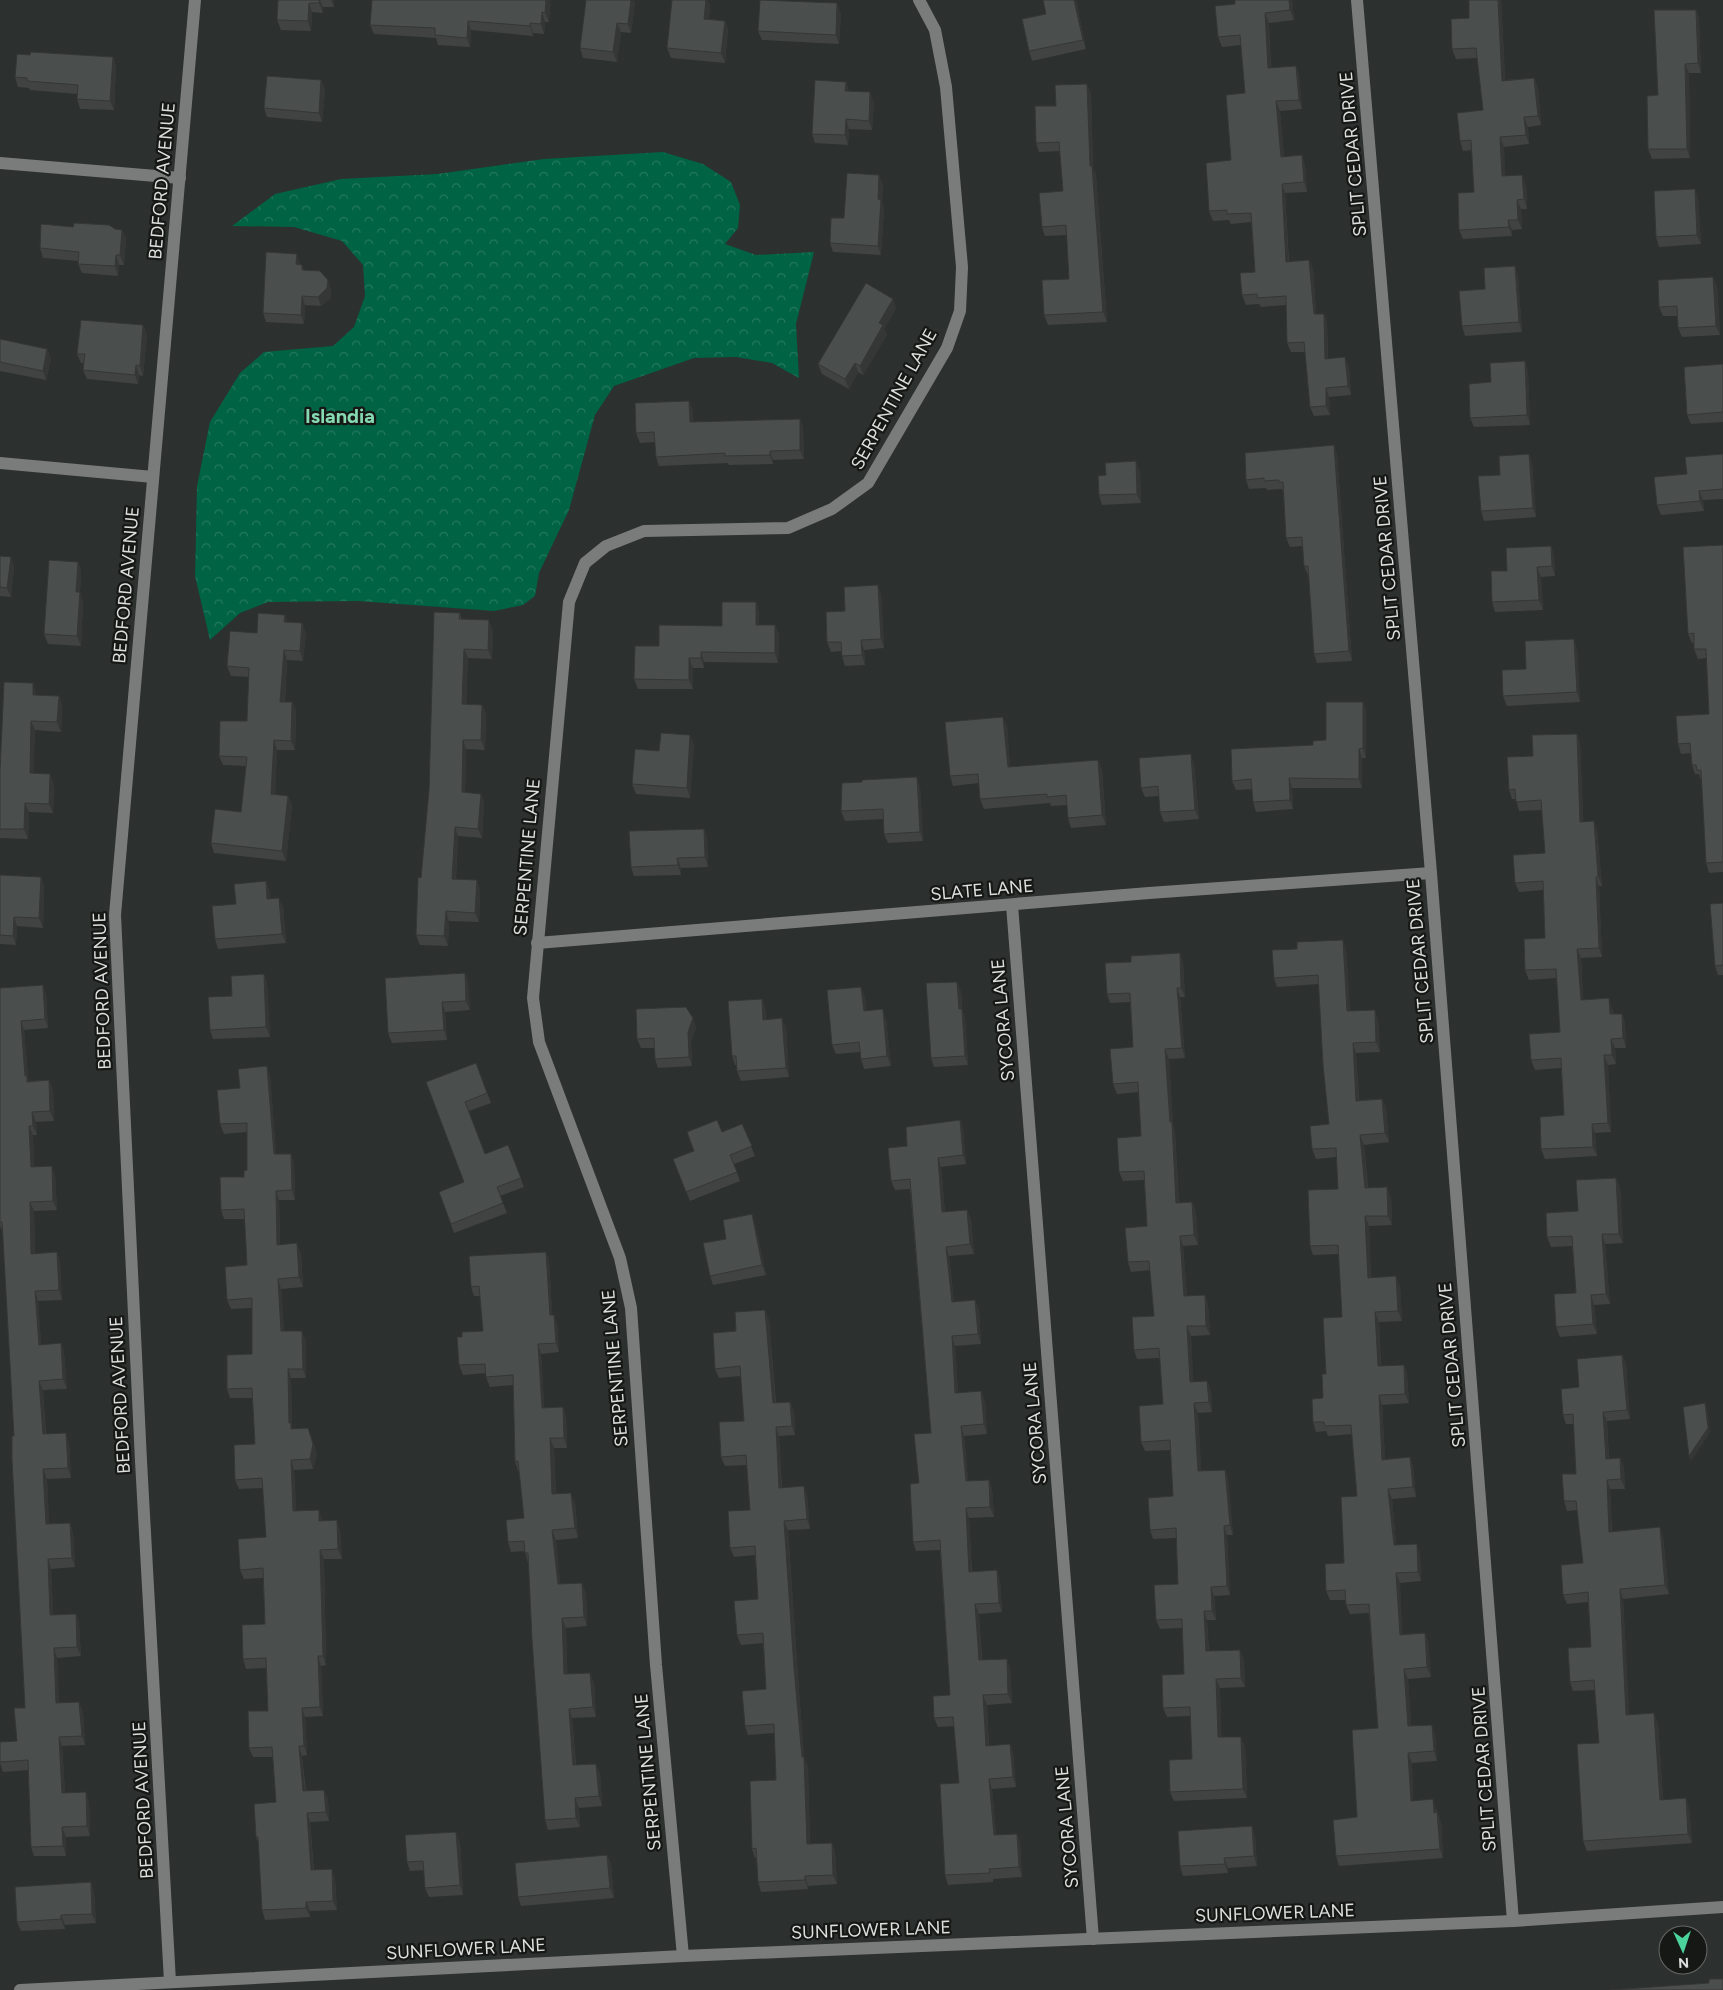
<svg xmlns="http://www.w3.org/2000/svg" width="1723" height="1990" font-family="Figtree,sans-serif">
<defs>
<pattern id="forest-crowns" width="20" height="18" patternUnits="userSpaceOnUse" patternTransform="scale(1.25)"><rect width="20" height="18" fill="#006343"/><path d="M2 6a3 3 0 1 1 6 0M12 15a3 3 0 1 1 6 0" fill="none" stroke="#25795e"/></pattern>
</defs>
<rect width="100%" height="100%" fill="#2c302e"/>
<polygon fill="url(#forest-crowns)" points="663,152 703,164 731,182 740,205 738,228 725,244 756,255 814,252 796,324 799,378 772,363 736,357 694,358 614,386 595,415 569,510 539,573 535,596 523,605 494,611 358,601 268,602 240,613 210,640 195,576 197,486 210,422 240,373 264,352 333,346 354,327 365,296 363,265 342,241 294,227 232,226 275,194 341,179 437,174 544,159"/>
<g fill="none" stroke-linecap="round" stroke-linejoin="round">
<g stroke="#7a7c7b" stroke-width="12">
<polyline points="1357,0 1431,873 1513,1921"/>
<polyline points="0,163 180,178"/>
<polyline points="0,463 153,477"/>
<polyline points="1012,905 1093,1939"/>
<polyline points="537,943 1149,893 1431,873"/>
<polyline points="683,1956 656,1665 631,1308 620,1258 539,1042 533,998 569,602 585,563 606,546 644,531 788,528 832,509 868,483 947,348 960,311 962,267 946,87 935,30 919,0"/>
<polyline points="170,1982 141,1461 115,915 195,0"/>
<polyline points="20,1990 683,1956 1513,1921 1723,1907"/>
</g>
</g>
<g fill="#404341">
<polygon points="278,0 334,0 334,7 323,7 323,13 312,12 311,31 281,30 277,20"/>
<polygon points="550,0 549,22 545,22 544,34 533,33 533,36 471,30 470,47 438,45 436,38 374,34 370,25"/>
<polygon points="672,0 708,0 710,6 709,19 725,21 728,30 725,63 671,58 667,48"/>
<polygon points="1043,0 1076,0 1086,49 1032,61 1029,51 1046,14"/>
<polygon points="1292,0 1294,20 1269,23 1271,68 1296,66 1299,75 1302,109 1280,111 1284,157 1302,155 1305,165 1307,192 1285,193 1289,261 1309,260 1313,269 1316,314 1324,314 1327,323 1328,359 1345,357 1349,367 1351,395 1329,397 1330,415 1314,416 1310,407 1305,352 1291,352 1287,343 1286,305 1261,307 1259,304 1246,305 1242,295 1255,272 1251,222 1231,224 1229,220 1213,221 1209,211 1231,160 1245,93 1241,45 1222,47 1218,37 1235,4"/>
<polygon points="1469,0 1501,0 1505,80 1534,78 1538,87 1541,125 1528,127 1529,144 1504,147 1505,176 1526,185 1527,209 1521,209 1522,229 1512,230 1512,236 1463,239 1459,230 1474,192 1472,150 1463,151 1460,141 1483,110 1477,58 1456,59 1452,49 1469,18"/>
<polygon points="635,1 631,33 621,32 617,62 583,58 580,48"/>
<polygon points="1696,10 1699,19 1701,73 1689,73 1690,158 1652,159 1648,149 1658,95"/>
<polygon points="841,13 839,44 762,40 758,31"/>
<polygon points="30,55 113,57 116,67 114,110 80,109 77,99 77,94 30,90 29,88 18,87 15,77"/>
<polygon points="321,80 325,90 322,122 267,117 264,108"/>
<polygon points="846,82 849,91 874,102 872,130 849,129 848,145 815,143 812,134"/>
<polygon points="1091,93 1093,169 1096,175 1107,322 1048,325 1044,315 1069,279 1067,235 1045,236 1042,227 1063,191 1060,151 1039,152 1036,143 1056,106"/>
<polygon points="883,184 882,202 884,209 881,255 833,252 830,243 844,218"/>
<polygon points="1695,189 1698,198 1701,244 1659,247 1656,237"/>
<polygon points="115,229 122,230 126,239 124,265 119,265 118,276 82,273 78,264 78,261 43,258 40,248"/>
<polygon points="300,263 300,265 304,270 331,289 331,298 321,306 305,305 304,324 266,322 263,313"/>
<polygon points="1515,266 1518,276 1522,332 1465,336 1462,326 1485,289"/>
<polygon points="1717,286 1720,335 1682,337 1678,328 1678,316 1663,316 1659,307"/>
<polygon points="896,308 884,329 887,335 863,375 858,372 849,389 822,374 818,364"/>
<polygon points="143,325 147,335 143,376 139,375 138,384 87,379 83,370 84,363 81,363 77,354"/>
<polygon points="0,339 47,349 51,359 46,380 0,371"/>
<polygon points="1723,364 1723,422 1691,424 1687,415"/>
<polygon points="1528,371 1530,425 1474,427 1470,418 1491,382"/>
<polygon points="689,401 693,410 693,422 800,419 803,428 804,459 773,460 773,464 729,465 728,463 659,466 656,457 655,442 640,443 636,433"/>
<polygon points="1337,454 1352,661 1317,663 1314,654 1309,575 1308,575 1304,566 1303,546 1290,547 1286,538 1283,492 1282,489 1267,490 1266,488 1249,489 1246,480"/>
<polygon points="1723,454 1723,499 1703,500 1704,511 1661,515 1657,505 1687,474"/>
<polygon points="1532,463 1536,517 1484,521 1481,511 1500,475"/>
<polygon points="1140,471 1141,503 1102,505 1099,495 1106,475"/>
<polygon points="1723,545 1723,872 1709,873 1706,863 1702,780 1701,780 1699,774 1695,774 1692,765 1691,753 1681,754 1678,744 1709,714 1707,658 1698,659 1694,649 1694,643 1692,643 1688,634"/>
<polygon points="1551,546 1554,556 1555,576 1541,577 1543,610 1495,612 1492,602 1507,571"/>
<polygon points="0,556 14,566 11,597 0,596"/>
<polygon points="78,562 81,571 80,592 83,602 81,646 48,644 44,634"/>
<polygon points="881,594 884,648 864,650 865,665 845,666 842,656 841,651 831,652 827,642 845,611"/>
<polygon points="756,602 759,612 759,625 775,625 779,634 778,663 704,662 704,668 693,668 693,689 638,689 634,679 659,646 722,626"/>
<polygon points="460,613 462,620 493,630 492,659 468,658 466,704 482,705 486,714 485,750 466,749 465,793 481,794 484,803 482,838 458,836 456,879 480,889 479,922 449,921 448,946 420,945 416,935 421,878"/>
<polygon points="288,622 302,623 306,633 303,661 287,660 285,702 292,702 296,711 295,750 277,750 275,795 288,796 292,805 286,861 214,853 211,843 241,812 246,766 223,765 219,756 247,721 249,677 231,676 227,666 257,633"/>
<polygon points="1577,648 1580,702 1507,706 1503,696 1526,669"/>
<polygon points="33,683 36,695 59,696 62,705 61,732 35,730 33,774 54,784 53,813 29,812 28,839 0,838 0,770"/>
<polygon points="1363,702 1366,712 1366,758 1362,758 1362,788 1292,788 1293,809 1256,812 1253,802 1252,789 1236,790 1232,781 1313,745 1326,740"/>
<polygon points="1007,726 1010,767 1098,760 1102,770 1106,825 1071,828 1068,818 1067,805 1051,806 1050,803 984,809 980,799 979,783 953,786 950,776"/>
<polygon points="1577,734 1580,743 1583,822 1597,830 1602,886 1599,886 1602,957 1581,958 1583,1000 1612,1008 1613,1014 1622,1014 1625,1023 1626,1048 1615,1048 1616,1064 1608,1065 1611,1132 1595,1133 1597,1156 1545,1159 1541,1149 1564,1115 1561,1068 1535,1070 1531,1060 1560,1032 1557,978 1529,980 1525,970 1545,938 1543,890 1519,892 1515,883 1545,853 1542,810 1519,811 1516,799 1512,799 1509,790 1533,756"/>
<polygon points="694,744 690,798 636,794 632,784 659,751"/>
<polygon points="1194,764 1199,819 1164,822 1160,812 1159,796 1145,797 1141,788"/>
<polygon points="862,782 920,787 923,841 888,843 884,834 884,819 845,821 841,811"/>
<polygon points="704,829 707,838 708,867 681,868 681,875 634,876 631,867"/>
<polygon points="0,875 41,877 44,887 43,928 17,926 16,945 0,944"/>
<polygon points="266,881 269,890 270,898 283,907 286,943 218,949 215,939 236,904"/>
<polygon points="1723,903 1723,975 1718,975 1715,966"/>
<polygon points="1346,949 1350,1011 1378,1019 1380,1052 1356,1053 1359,1100 1382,1099 1386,1108 1389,1142 1364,1145 1368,1188 1391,1197 1392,1225 1369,1226 1371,1278 1400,1286 1402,1321 1379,1322 1381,1366 1404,1365 1407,1375 1409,1403 1382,1405 1385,1459 1410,1457 1413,1467 1416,1497 1392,1499 1396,1545 1420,1553 1421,1581 1400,1583 1402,1634 1425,1633 1428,1642 1431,1677 1408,1679 1411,1726 1435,1734 1437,1761 1412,1763 1413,1800 1436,1808 1437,1812 1441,1822 1443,1858 1339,1866 1336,1856 1357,1817 1378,1728 1369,1613 1350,1614 1346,1605 1346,1600 1330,1600 1326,1591 1344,1563 1357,1496 1352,1434 1328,1436 1326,1431 1316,1432 1313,1422 1323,1398 1326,1374 1342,1317 1339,1254 1313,1255 1310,1246 1338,1189 1337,1157 1316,1159 1312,1149 1329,1124 1319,984 1277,987 1274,978"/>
<polygon points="1180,953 1183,963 1185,997 1180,997 1185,1058 1169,1059 1173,1125 1175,1132 1179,1203 1192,1202 1196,1212 1198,1245 1183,1246 1187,1296 1205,1295 1208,1305 1210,1335 1191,1336 1193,1382 1207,1381 1211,1391 1212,1412 1198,1413 1201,1471 1225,1470 1228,1479 1233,1535 1227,1535 1230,1595 1214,1596 1216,1620 1207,1620 1209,1651 1244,1659 1245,1687 1220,1688 1221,1737 1245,1746 1247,1798 1174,1801 1170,1792 1192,1759 1190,1716 1167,1717 1163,1708 1184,1674 1182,1628 1160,1629 1156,1620 1178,1584 1176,1538 1153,1539 1150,1530 1173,1496 1171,1450 1145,1451 1141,1442 1163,1404 1160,1358 1137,1359 1134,1350 1154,1316 1150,1270 1131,1272 1128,1262 1147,1226 1144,1180 1123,1181 1119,1172 1141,1136 1139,1092 1117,1094 1113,1084 1133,1047 1130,1002 1110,1003 1107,994 1131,962"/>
<polygon points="465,973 468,983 470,1010 445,1012 447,1040 392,1043 388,1033"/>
<polygon points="264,974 267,984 270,1037 213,1039 210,1030 232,996"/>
<polygon points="0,988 46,994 48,1028 24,1030 28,1078 29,1081 49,1080 53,1090 54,1121 36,1122 37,1135 33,1135 34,1166 55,1175 57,1210 34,1211 35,1254 57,1252 60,1262 62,1300 38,1301 41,1345 61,1343 64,1353 67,1389 43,1390 46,1434 69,1443 71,1478 47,1479 49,1524 70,1523 73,1533 75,1567 51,1569 53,1615 76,1614 79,1624 81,1656 57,1658 59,1703 79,1702 83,1712 85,1745 62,1746 65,1793 89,1802 90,1836 66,1837 66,1856 34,1856 31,1847 28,1770 3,1772 0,1763 0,1742 17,1741 25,1708 14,1436 3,1232 0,1226"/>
<polygon points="961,991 962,1009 965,1018 968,1065 934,1067 931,1058"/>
<polygon points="865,996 866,1011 886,1019 891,1066 864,1069 861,1059 860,1052 836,1054 832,1045"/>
<polygon points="762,999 765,1008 766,1019 786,1028 789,1077 741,1081 737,1071 737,1065 735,1065 732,1056"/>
<polygon points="696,1027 691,1042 692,1066 658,1068 655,1059 654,1048 641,1048 637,1039"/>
<polygon points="476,1063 491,1103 469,1111 485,1154 508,1145 524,1187 500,1196 507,1213 454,1233 439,1192 464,1182 426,1082"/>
<polygon points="270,1076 276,1154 294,1163 295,1200 279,1200 280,1244 301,1253 303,1287 281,1289 284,1331 306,1340 306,1378 291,1378 292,1427 293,1429 308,1428 317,1454 313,1469 294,1470 296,1511 322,1519 322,1521 340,1530 342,1559 324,1559 326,1665 321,1666 323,1716 305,1717 307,1755 302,1756 306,1791 328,1799 329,1821 310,1822 314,1870 335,1879 337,1910 310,1911 310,1917 265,1920 262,1910 259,1845 256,1837 276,1802 273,1757 253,1757 249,1748 268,1711 266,1668 246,1669 243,1659 265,1624 263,1578 244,1579 240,1570 266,1537 263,1488 239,1489 235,1480 255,1444 252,1398 230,1398 227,1389 252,1354 252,1308 231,1309 227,1300 247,1265 245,1219 224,1219 221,1210 244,1177 247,1170 247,1132 224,1134 220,1124 240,1088"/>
<polygon points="960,1120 963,1130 966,1164 941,1167 945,1212 967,1210 971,1219 974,1254 949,1256 954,1302 975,1300 979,1310 981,1344 955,1346 958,1393 985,1400 987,1434 964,1436 968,1481 989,1480 992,1489 994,1517 969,1518 972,1571 1000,1580 1002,1612 979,1614 982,1660 1010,1668 1012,1703 987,1705 989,1746 1010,1744 1013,1753 1016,1787 992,1789 996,1835 1017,1834 1020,1843 1022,1877 993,1879 993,1882 948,1885 945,1875 959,1783 954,1726 938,1727 934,1718 950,1695 940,1550 916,1551 913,1542 919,1483 931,1433 910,1189 895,1190 891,1181 907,1146"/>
<polygon points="742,1124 755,1156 734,1164 740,1181 690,1201 673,1159 694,1151 722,1132"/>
<polygon points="1616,1178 1620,1187 1623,1243 1605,1244 1610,1304 1594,1305 1597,1334 1560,1337 1556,1327 1576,1293 1572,1246 1551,1247 1547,1237"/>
<polygon points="755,1224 766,1275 713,1285 710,1276 726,1239"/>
<polygon points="546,1252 549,1261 552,1315 557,1324 559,1352 541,1354 544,1408 563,1407 566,1417 567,1448 554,1448 556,1494 575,1502 578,1538 556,1540 560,1584 586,1592 587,1626 566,1628 567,1674 594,1682 596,1717 572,1718 576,1765 600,1773 602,1806 579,1808 580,1827 548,1830 545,1820 529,1563 528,1563 525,1551 511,1552 508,1542 524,1518 519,1471 518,1471 515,1461 513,1385 490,1387 486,1377 486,1373 463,1375 459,1365 462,1337 483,1331 480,1296 474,1296 471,1287"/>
<polygon points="769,1319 776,1403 790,1402 794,1411 795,1435 779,1436 782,1488 807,1495 810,1529 788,1530 798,1677 804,1758 808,1767 810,1844 832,1843 835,1852 837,1884 808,1886 808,1889 761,1892 758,1882 757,1858 755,1858 752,1849 776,1780 774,1733 748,1735 745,1726 766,1689 763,1643 741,1645 737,1635 758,1599 755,1555 734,1557 730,1548 750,1510 747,1465 725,1466 721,1457 744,1421 741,1376 719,1378 715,1369 736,1331"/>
<polygon points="1622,1355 1626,1364 1630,1419 1607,1421 1609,1459 1620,1458 1624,1468 1625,1489 1610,1489 1612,1532 1663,1537 1669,1594 1623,1599 1629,1715 1658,1723 1663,1799 1689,1807 1692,1843 1587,1851 1583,1841 1599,1743 1595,1690 1573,1691 1570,1682 1591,1647 1588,1602 1567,1604 1563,1595 1583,1563 1577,1510 1567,1511 1564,1501 1576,1474 1574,1424 1566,1424 1563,1415 1579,1387"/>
<polygon points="1255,1836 1257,1866 1228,1868 1228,1873 1183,1876 1180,1866"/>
<polygon points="460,1842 463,1895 429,1897 425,1888 424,1870 410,1871 407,1862"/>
<polygon points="607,1855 611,1864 614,1898 521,1906 518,1897"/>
<polygon points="94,1892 96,1923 65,1925 65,1929 21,1931 17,1922"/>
</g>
<g fill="#343735">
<polygon points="319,0 320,0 323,7 323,13 319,3"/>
<polygon points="331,0 334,0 334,7"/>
<polygon points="546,0 550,0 549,22 545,13"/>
<polygon points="631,0 635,1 631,33 628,24"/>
<polygon points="706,0 708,0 710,6 708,28 704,19"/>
<polygon points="1074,0 1076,0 1086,49 1083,40"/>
<polygon points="1289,0 1292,0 1294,20 1290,10"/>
<polygon points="1498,0 1501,0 1506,90 1502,81"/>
<polygon points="309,3 312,12 311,31 308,21"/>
<polygon points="837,3 841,13 839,44 836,35"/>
<polygon points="1696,10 1699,19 1701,73 1698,63"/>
<polygon points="542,12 545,22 544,34 541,24"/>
<polygon points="1265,13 1269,23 1271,77 1268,68"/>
<polygon points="468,21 471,30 470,47 467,38"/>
<polygon points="725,21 728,30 725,63 721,53"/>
<polygon points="530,23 533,33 533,36 530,26"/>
<polygon points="617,23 621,32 617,62 613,52"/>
<polygon points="113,57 116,67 114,110 110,101"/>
<polygon points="1685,64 1689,73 1690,158 1687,149"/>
<polygon points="1296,66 1299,75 1302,109 1299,100"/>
<polygon points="1534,78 1538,87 1541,125 1538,116"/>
<polygon points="321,80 325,90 322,122 319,113"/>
<polygon points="846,82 849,92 845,91"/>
<polygon points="1087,84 1091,93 1093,169 1096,175 1107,322 1103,312 1090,166"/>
<polygon points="870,92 874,102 872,130 869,121"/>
<polygon points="1276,101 1280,111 1285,166 1281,157"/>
<polygon points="1524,117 1528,127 1529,144 1526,135"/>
<polygon points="846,119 849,129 848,145 845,135"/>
<polygon points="1500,137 1504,147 1506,186 1502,176"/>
<polygon points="1302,155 1305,165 1307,192 1304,182"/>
<polygon points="879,175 883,184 882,202 884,209 881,255 878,246 878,199"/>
<polygon points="1522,175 1526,185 1527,209 1524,199"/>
<polygon points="1282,184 1285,193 1289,271 1286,262"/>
<polygon points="1695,189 1698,198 1701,244 1697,235"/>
<polygon points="1517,200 1521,209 1522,229 1518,220"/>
<polygon points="1508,220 1512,230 1512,236 1509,227"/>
<polygon points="122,230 126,239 124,265 120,255"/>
<polygon points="297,254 300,263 300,274 296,264"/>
<polygon points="116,255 119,265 118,276 115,266"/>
<polygon points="1309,260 1313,269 1317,324 1314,314"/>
<polygon points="1515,266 1518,276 1522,332 1519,322"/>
<polygon points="1713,277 1717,286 1720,335 1716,326"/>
<polygon points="328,280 331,289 331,298 321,306 318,297"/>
<polygon points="302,296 305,305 304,324 301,315"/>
<polygon points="893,299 896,308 884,329 887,335 863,375 860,366 879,323"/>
<polygon points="1324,314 1327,323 1328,369 1325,359"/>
<polygon points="143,325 147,335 143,376 140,366"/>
<polygon points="47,349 51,359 46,380 43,371"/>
<polygon points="1345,357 1349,367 1351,395 1348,386"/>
<polygon points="1525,361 1528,371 1530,425 1527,415"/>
<polygon points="855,363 858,372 849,389 845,379"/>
<polygon points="136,365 139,375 138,384 135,375"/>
<polygon points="1326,388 1329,397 1330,415 1326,406"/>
<polygon points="689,401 693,410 694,431 690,422"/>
<polygon points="800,419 803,428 804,459 800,450"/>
<polygon points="1334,445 1337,454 1352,661 1349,651"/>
<polygon points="770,451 773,460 773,464 770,455"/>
<polygon points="1529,454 1532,463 1536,517 1533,508"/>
<polygon points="1136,461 1140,471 1141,503 1137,494"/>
<polygon points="1699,491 1703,500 1704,511 1700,501"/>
<polygon points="1551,546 1554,556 1555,576 1552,566"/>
<polygon points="11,557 14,566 11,597 7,588"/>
<polygon points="78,562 81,571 79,602 76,592"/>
<polygon points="1537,567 1541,577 1543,610 1539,600"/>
<polygon points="878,585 881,594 884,648 881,639"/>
<polygon points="80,592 83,602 81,646 77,636"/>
<polygon points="756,602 759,612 759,634 756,625"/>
<polygon points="285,615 288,624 284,622"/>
<polygon points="489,620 493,630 492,659 488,650"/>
<polygon points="302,623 306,633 303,661 300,651"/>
<polygon points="775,625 779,634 778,663 775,653"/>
<polygon points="1574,639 1577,648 1580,702 1577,692"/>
<polygon points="861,640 864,650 865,665 862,655"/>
<polygon points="464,649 468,658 465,714 462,704"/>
<polygon points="284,650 287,660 284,711 280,702"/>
<polygon points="701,652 704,662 704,668 701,658"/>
<polygon points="689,658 693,668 693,689 689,680"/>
<polygon points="33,683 36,693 36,704 33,695"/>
<polygon points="59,696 62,705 61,732 57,722"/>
<polygon points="292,702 296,711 295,750 291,741"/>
<polygon points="1363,702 1366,712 1366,758 1363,748"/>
<polygon points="482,705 486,714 485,750 481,740"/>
<polygon points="1003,717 1007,726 1011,777 1008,767"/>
<polygon points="31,721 35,730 33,783 30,773"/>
<polygon points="1577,734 1580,743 1584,832 1580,822"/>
<polygon points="690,735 694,744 690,798 687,788"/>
<polygon points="274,740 277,750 275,804 271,794"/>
<polygon points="463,740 466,749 465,802 462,792"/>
<polygon points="1359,749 1362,758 1362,788 1359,779"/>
<polygon points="1191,754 1194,764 1199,819 1195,810"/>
<polygon points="1098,760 1102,770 1106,825 1102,815"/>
<polygon points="50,774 54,784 53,813 49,804"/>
<polygon points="917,777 920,787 923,841 920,832"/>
<polygon points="1289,778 1292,788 1293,809 1290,800"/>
<polygon points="481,794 484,803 482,838 478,829"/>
<polygon points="288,796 292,805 286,861 282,851"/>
<polygon points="25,803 29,812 28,839 24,829"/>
<polygon points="1594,821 1597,830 1602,886 1598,876"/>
<polygon points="455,827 458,836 455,888 452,879"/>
<polygon points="704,829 707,838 708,867 705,857"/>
<polygon points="677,858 681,868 681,875 678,865"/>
<polygon points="41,877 44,887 43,928 39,918"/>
<polygon points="1596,877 1599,886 1602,957 1599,948"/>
<polygon points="477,880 480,889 479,922 475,913"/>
<polygon points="266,881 269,890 271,908 267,899"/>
<polygon points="279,898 283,907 286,943 282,934"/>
<polygon points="446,911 449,921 448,946 444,936"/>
<polygon points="14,917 17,926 16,945 13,936"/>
<polygon points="1343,940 1346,949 1351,1020 1347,1011"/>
<polygon points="1577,949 1581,958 1584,1010 1581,1000"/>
<polygon points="1180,953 1183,963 1185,997 1181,988"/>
<polygon points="465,973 468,983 470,1010 466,1001"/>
<polygon points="264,974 267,984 270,1037 266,1027"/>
<polygon points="957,982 961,991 962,1018 959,1009"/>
<polygon points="43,985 46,994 48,1028 45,1019"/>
<polygon points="861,987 865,996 867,1021 864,1011"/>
<polygon points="1177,988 1180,997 1185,1058 1182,1048"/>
<polygon points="1609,998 1612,1008 1613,1024 1610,1014"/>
<polygon points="762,999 765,1008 766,1029 763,1020"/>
<polygon points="442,1002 445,1012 447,1040 444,1030"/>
<polygon points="883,1009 886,1019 891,1066 887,1056"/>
<polygon points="962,1009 965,1018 968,1065 965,1056"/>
<polygon points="1375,1010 1378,1019 1380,1052 1376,1042"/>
<polygon points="1622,1014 1625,1023 1626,1048 1623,1038"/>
<polygon points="693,1018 696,1027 691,1042 692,1066 689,1057 688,1032"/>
<polygon points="782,1018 786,1028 789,1077 786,1068"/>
<polygon points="21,1021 24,1030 28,1078 31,1085 31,1091 25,1076"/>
<polygon points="1611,1039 1615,1048 1616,1064 1612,1055"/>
<polygon points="1353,1043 1356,1053 1359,1110 1356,1101"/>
<polygon points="1165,1049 1169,1059 1173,1125 1175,1132 1179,1213 1176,1203"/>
<polygon points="1604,1055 1608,1065 1611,1132 1608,1123"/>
<polygon points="267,1066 270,1076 277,1164 274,1154"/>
<polygon points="49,1080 53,1090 54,1121 50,1111"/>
<polygon points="1382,1099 1386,1108 1389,1142 1385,1133"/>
<polygon points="32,1112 36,1122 37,1135 33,1126"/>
<polygon points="960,1120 963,1130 966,1164 963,1155"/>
<polygon points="1592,1124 1595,1133 1597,1156 1593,1147"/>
<polygon points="29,1126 33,1135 35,1176 31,1167"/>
<polygon points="1360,1135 1364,1145 1368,1198 1365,1188"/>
<polygon points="291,1154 294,1163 295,1200 292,1190"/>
<polygon points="938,1158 941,1167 946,1222 942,1212"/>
<polygon points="52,1166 55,1175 57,1210 53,1201"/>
<polygon points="1616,1178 1620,1187 1623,1243 1619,1234"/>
<polygon points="1387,1187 1391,1197 1392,1225 1388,1216"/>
<polygon points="276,1191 279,1200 280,1254 277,1245"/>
<polygon points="30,1202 34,1211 35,1263 31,1254"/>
<polygon points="1192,1202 1196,1212 1198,1245 1194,1235"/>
<polygon points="967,1210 971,1219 974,1254 970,1244"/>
<polygon points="752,1214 755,1224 766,1275 762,1265"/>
<polygon points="1365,1216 1369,1226 1371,1287 1368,1278"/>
<polygon points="1602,1234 1605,1244 1610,1304 1606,1294"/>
<polygon points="1180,1236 1183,1246 1188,1306 1184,1296"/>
<polygon points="297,1243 301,1253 303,1287 299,1277"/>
<polygon points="946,1247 949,1256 955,1311 952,1302"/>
<polygon points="57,1252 60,1262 62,1300 59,1290"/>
<polygon points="546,1252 549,1261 553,1324 550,1315"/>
<polygon points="1396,1276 1400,1286 1402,1321 1398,1311"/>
<polygon points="278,1279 281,1289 285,1340 281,1331"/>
<polygon points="35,1291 38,1301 42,1354 39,1345"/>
<polygon points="1205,1295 1208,1305 1210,1335 1206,1326"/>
<polygon points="1591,1295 1594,1305 1597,1334 1593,1324"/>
<polygon points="975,1300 979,1310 981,1344 978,1334"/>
<polygon points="765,1310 769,1319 776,1412 773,1403"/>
<polygon points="1375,1312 1379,1322 1381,1376 1378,1366"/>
<polygon points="554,1315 557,1324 559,1352 556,1343"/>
<polygon points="1187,1326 1191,1336 1194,1392 1190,1382"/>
<polygon points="302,1331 306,1340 306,1378 303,1369"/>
<polygon points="952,1336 955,1346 959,1402 955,1393"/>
<polygon points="61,1343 64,1353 67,1389 63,1379"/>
<polygon points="538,1344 541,1354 545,1417 542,1408"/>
<polygon points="1622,1355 1626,1364 1630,1419 1627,1410"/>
<polygon points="1404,1365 1407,1375 1409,1403 1405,1394"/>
<polygon points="288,1369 291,1378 292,1427 294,1432 295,1439 289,1423"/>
<polygon points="39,1381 43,1390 46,1444 43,1434"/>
<polygon points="1207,1381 1211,1391 1212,1412 1209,1402"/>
<polygon points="981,1391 985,1400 987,1434 984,1424"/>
<polygon points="1379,1395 1382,1405 1386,1469 1382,1460"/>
<polygon points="790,1402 794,1411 795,1435 792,1426"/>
<polygon points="1194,1403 1198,1413 1202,1481 1198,1471"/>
<polygon points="1705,1403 1707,1408 1710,1433 1691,1461 1689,1456"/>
<polygon points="563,1407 566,1417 567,1448 564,1438"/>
<polygon points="1603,1412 1607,1421 1609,1469 1606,1459"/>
<polygon points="961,1426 964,1436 969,1490 966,1481"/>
<polygon points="776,1427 779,1436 782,1497 779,1488"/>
<polygon points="308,1428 317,1454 313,1469 310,1459"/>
<polygon points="66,1433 69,1443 71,1478 68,1468"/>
<polygon points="550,1438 554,1448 556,1504 552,1494"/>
<polygon points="1410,1457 1413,1467 1416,1497 1413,1487"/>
<polygon points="1620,1458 1624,1468 1625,1489 1621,1479"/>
<polygon points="291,1460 294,1470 297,1521 293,1511"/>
<polygon points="43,1469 47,1479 50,1534 46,1524"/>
<polygon points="1225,1470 1228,1479 1233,1535 1230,1525"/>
<polygon points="989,1480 992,1489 994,1517 990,1507"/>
<polygon points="1607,1480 1610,1489 1612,1542 1609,1532"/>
<polygon points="804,1486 807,1495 810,1529 807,1519"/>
<polygon points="1388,1489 1392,1499 1397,1554 1394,1545"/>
<polygon points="571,1493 575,1502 578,1538 575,1528"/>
<polygon points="966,1508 969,1518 972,1581 969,1572"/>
<polygon points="319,1510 322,1519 323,1531 319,1521"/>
<polygon points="337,1520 340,1530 342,1559 338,1549"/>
<polygon points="784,1521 788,1530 798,1677 804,1758 808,1767 810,1854 807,1844 802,1757 794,1668"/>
<polygon points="70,1523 73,1533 75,1567 72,1558"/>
<polygon points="1224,1526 1227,1535 1230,1595 1227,1586"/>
<polygon points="1660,1527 1663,1537 1669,1594 1665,1585"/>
<polygon points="552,1530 556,1540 561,1594 558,1584"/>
<polygon points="1417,1544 1420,1553 1421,1581 1418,1572"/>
<polygon points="320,1550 324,1559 326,1665 323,1656"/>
<polygon points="48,1559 51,1569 54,1625 50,1615"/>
<polygon points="997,1570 1000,1580 1002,1612 999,1603"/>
<polygon points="1396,1573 1400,1583 1403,1644 1400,1635"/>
<polygon points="582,1583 586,1592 587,1626 584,1617"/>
<polygon points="1211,1587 1214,1596 1216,1620 1212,1611"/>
<polygon points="1620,1589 1623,1599 1630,1725 1626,1715"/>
<polygon points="975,1604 979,1614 982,1670 979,1660"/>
<polygon points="1204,1611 1207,1620 1209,1661 1206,1651"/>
<polygon points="76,1614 79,1624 81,1656 77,1647"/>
<polygon points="562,1618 566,1628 568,1684 564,1674"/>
<polygon points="1425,1633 1428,1642 1431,1677 1427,1667"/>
<polygon points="54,1648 57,1658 60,1713 56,1703"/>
<polygon points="1240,1650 1244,1659 1245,1687 1241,1678"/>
<polygon points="318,1656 321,1666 323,1716 320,1707"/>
<polygon points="1007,1659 1010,1668 1012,1703 1008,1694"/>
<polygon points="1404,1669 1408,1679 1412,1735 1408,1726"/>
<polygon points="590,1673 594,1682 596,1717 593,1707"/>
<polygon points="1216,1679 1220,1688 1222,1747 1218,1737"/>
<polygon points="983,1695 987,1705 989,1755 986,1746"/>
<polygon points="79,1702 83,1712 85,1745 82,1736"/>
<polygon points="302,1708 305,1717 307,1755 304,1746"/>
<polygon points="569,1709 572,1718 576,1775 573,1765"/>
<polygon points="1654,1713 1658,1723 1664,1809 1660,1800"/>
<polygon points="1432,1725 1435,1734 1437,1761 1434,1751"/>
<polygon points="59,1737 62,1746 66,1802 62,1793"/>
<polygon points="1241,1737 1245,1746 1247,1798 1243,1789"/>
<polygon points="1010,1744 1013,1753 1016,1787 1013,1777"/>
<polygon points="299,1746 302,1756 306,1801 303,1791"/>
<polygon points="1408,1753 1412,1763 1414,1810 1411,1801"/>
<polygon points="596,1764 600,1773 602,1806 599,1796"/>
<polygon points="989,1779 992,1789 997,1844 994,1835"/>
<polygon points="324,1790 328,1799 329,1821 326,1812"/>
<polygon points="86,1792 89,1802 90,1836 87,1826"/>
<polygon points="575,1798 579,1808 580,1827 576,1818"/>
<polygon points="1686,1798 1689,1807 1692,1843 1688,1834"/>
<polygon points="1433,1799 1436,1808 1437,1822 1434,1813"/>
<polygon points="1437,1812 1441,1822 1443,1858 1440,1849"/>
<polygon points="307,1813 310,1822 314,1880 311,1870"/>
<polygon points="1252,1826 1255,1836 1257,1866 1254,1856"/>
<polygon points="62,1827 66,1837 66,1856 63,1846"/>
<polygon points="456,1832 460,1842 463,1895 460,1885"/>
<polygon points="1017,1834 1020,1843 1022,1877 1019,1867"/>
<polygon points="832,1843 835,1852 837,1884 833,1875"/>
<polygon points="607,1855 611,1864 614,1898 610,1888"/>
<polygon points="1224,1858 1228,1868 1228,1873 1225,1864"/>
<polygon points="332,1869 335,1879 337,1910 333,1901"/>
<polygon points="805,1876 808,1886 808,1889 805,1880"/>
<polygon points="91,1882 94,1892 96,1923 92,1914"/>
<polygon points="306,1902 310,1911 310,1917 306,1908"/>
<polygon points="61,1915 65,1925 65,1929 61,1919"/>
</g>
<g fill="#4a4e4c" stroke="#343735">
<polygon points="278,0 319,0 319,3 309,3 308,21 277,20"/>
<polygon points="372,0 546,0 545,13 542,12 541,24 530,23 530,26 468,21 467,38 435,35 435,28 370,25"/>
<polygon points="586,0 631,0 628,24 617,23 613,52 580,48"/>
<polygon points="672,0 706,0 704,19 725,21 721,53 667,48"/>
<polygon points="760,0 837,3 836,35 758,31"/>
<polygon points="1043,0 1074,0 1083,40 1029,51 1022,19 1046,14"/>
<polygon points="1235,0 1289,0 1290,10 1265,13 1268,68 1296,66 1299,100 1276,101 1281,157 1302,155 1304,182 1282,184 1286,262 1309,260 1314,314 1324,314 1325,359 1345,357 1348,386 1326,388 1326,406 1310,407 1304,342 1287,343 1286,296 1257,298 1257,294 1242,295 1240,273 1255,272 1251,213 1227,214 1227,210 1209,211 1206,163 1231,160 1226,95 1245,93 1240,35 1218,37 1215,6 1235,4"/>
<polygon points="1469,0 1498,0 1502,81 1534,78 1538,116 1524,117 1526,135 1500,137 1502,176 1522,175 1524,199 1517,200 1518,220 1508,220 1509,227 1459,230 1458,193 1474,192 1471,140 1460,141 1457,113 1483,110 1476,48 1452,49 1451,19 1469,18"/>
<polygon points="1654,10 1696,10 1698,63 1685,64 1687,149 1648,149 1647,96 1658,95"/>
<polygon points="31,52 113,57 110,101 77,99 78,85 27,81 27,78 15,77 17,54 30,55"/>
<polygon points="267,76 321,80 319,113 264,108"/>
<polygon points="815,80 846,82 845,91 870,92 869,121 846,119 845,135 812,134"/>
<polygon points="1087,84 1090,166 1092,166 1103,312 1044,315 1042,280 1069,279 1066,225 1042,227 1039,193 1063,191 1059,142 1036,143 1035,106 1056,106 1055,85"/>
<polygon points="847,173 879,175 878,199 881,200 878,246 830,243 831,218 844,218"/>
<polygon points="1695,189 1697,235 1656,237 1654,191"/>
<polygon points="74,223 109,225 115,229 122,230 120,255 116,255 115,266 78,264 79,252 40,248 41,224 73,227"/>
<polygon points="266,252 297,254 296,264 302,265 302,270 320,271 328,280 327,288 318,297 302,296 301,315 263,313"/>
<polygon points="1515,266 1519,322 1462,326 1459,291 1485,289 1484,268"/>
<polygon points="1713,277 1716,326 1678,328 1677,306 1659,307 1658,280"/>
<polygon points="866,283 893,299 879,323 883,325 860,366 855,363 845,379 818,364"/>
<polygon points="81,320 143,325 140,366 136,365 135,375 83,370 85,354 77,354"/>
<polygon points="0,339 47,349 43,371 0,362"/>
<polygon points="1525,361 1527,415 1470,418 1469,384 1491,382 1490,363"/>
<polygon points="1723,364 1723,412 1687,415 1684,367"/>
<polygon points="689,401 690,422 800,419 800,450 770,451 770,455 725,456 725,453 656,457 654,432 636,433 635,403"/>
<polygon points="1334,445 1349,651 1314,654 1308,566 1304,566 1302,537 1286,538 1283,482 1279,482 1279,480 1264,481 1264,478 1246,480 1245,453"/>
<polygon points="1529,454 1533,508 1481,511 1478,476 1500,475 1499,456"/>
<polygon points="1723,454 1723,489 1699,491 1700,501 1657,505 1654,477 1687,474 1685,457"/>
<polygon points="1136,461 1137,494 1099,495 1098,476 1106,475 1105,463"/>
<polygon points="1723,545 1723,862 1706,863 1701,770 1697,770 1696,765 1692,765 1690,743 1678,744 1676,716 1709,714 1706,649 1694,649 1694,633 1688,634 1683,547"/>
<polygon points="1551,546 1552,566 1537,567 1539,600 1492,602 1491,571 1507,571 1506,548"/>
<polygon points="0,556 11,557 7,588 0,587"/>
<polygon points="49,560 78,562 76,592 80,592 77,636 44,634"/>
<polygon points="878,585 881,639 861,640 862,655 842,656 841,642 827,642 826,612 845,611 844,587"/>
<polygon points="722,602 756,602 756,625 775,625 775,653 701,652 701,658 689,658 689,680 634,679 635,646 659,646 659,625 722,626"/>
<polygon points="434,612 460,613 459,619 489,620 488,650 464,649 462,704 482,705 481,740 463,740 462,792 481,794 478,829 455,827 452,879 477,880 475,913 446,911 444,936 416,935 418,877 421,878 429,790"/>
<polygon points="258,613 285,615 284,622 302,623 300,651 284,650 280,702 292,702 291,741 274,740 271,794 288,796 282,851 211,843 215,809 241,812 247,757 219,756 220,721 247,721 249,668 227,666 230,631 257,633"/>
<polygon points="1574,639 1577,692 1503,696 1502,670 1526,669 1525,641"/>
<polygon points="4,682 33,683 33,695 59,696 57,722 31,721 30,773 50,774 49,804 25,803 24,829 0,829 0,770"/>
<polygon points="1326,702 1363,702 1363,748 1359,749 1359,779 1289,778 1290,800 1253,802 1251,779 1232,781 1231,749 1313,745 1313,741 1326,740"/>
<polygon points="1003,717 1008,767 1098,760 1102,815 1068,818 1066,795 1047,797 1047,794 980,799 978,774 950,776 945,722"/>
<polygon points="661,733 690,735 687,788 632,784 635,749 659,751"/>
<polygon points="1577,734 1580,822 1594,821 1598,876 1596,877 1599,948 1577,949 1581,1000 1609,998 1610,1014 1622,1014 1623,1038 1611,1039 1612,1055 1604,1055 1608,1123 1592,1124 1593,1147 1541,1149 1540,1117 1564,1115 1561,1058 1531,1060 1529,1034 1560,1032 1556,969 1525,970 1524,939 1545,938 1543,881 1515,883 1513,855 1545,853 1541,800 1516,802 1515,789 1509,790 1507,757 1533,756 1532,735"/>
<polygon points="1191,754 1195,810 1160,812 1158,786 1141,788 1139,758"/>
<polygon points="917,777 920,832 884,834 883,809 841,811 842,783 862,782 862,780"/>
<polygon points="704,829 705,857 677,858 678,865 631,867 629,831"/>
<polygon points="0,875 41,877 39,918 14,917 13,936 0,935"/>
<polygon points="266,881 267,899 279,898 282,934 215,939 212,906 236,904 234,884"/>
<polygon points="1723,903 1723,965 1715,966 1710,904"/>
<polygon points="1343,940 1347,1011 1375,1010 1376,1042 1353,1043 1356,1101 1382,1099 1385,1133 1360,1135 1365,1188 1387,1187 1388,1216 1365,1216 1368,1278 1396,1276 1398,1311 1375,1312 1378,1366 1404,1365 1405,1394 1379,1395 1382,1460 1410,1457 1413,1487 1388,1489 1394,1545 1417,1544 1418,1572 1396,1573 1400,1635 1425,1633 1427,1667 1404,1669 1408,1726 1432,1725 1434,1751 1408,1753 1411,1801 1433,1799 1434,1813 1437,1812 1440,1849 1336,1856 1333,1820 1357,1817 1352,1730 1378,1728 1369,1604 1346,1605 1345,1590 1326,1591 1325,1564 1344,1563 1341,1497 1357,1496 1351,1425 1325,1426 1324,1422 1313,1422 1312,1399 1323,1398 1322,1374 1326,1374 1323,1318 1342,1317 1338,1245 1310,1246 1308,1190 1338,1189 1336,1148 1312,1149 1310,1126 1329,1124 1323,1065 1318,975 1274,978 1272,950 1297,949 1297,942"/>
<polygon points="1180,953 1181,988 1177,988 1182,1048 1165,1049 1170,1122 1172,1122 1176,1203 1192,1202 1194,1235 1180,1236 1184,1296 1205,1295 1206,1326 1187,1326 1190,1382 1207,1381 1209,1402 1194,1403 1198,1471 1225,1470 1230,1525 1224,1526 1227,1586 1211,1587 1212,1611 1204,1611 1206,1651 1240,1650 1241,1678 1216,1679 1218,1737 1241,1737 1243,1789 1170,1792 1169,1760 1192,1759 1190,1707 1163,1708 1162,1675 1184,1674 1182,1619 1156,1620 1154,1585 1178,1584 1176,1528 1150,1530 1148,1498 1173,1496 1170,1440 1141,1442 1139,1406 1163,1404 1159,1348 1134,1350 1132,1317 1154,1316 1149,1261 1128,1262 1125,1228 1147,1226 1144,1171 1119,1172 1117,1138 1141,1136 1138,1082 1113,1084 1110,1049 1133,1047 1130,993 1107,994 1105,963 1131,962 1131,956"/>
<polygon points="465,973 466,1001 442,1002 444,1030 388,1033 385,978"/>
<polygon points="264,974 266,1027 210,1030 208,997 232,996 231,976"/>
<polygon points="957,982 959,1009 962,1009 965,1056 931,1058 926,983"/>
<polygon points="43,985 45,1019 21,1021 25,1076 27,1076 27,1082 49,1080 50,1111 32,1112 33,1126 29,1126 31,1167 52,1166 53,1201 30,1202 31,1254 57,1252 59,1290 35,1291 39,1345 61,1343 63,1379 39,1381 43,1434 66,1433 68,1468 43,1469 46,1524 70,1523 72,1558 48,1559 50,1615 76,1614 77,1647 54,1648 56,1703 79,1702 82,1736 59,1737 62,1793 86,1792 87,1826 62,1827 63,1846 31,1847 28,1760 0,1762 0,1742 17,1741 14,1708 25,1708 12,1460 12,1436 14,1436 2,1222 0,1222 0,988"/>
<polygon points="861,987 864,1011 883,1009 887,1056 861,1059 859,1042 832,1045 827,990"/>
<polygon points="762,999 763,1020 782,1018 786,1068 737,1071 736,1056 732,1056 728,1001"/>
<polygon points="686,1007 693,1018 688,1032 689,1057 655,1059 654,1038 637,1039 636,1009"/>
<polygon points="476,1063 487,1093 465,1102 485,1154 508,1145 521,1178 497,1187 503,1203 451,1224 439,1192 464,1182 426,1082"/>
<polygon points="267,1066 274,1154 291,1154 292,1190 276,1191 277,1245 297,1243 299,1277 278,1279 281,1331 302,1331 303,1369 288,1369 289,1423 291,1423 291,1429 308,1428 313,1444 310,1459 291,1460 293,1511 319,1510 319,1521 337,1520 338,1549 320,1550 323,1656 318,1656 320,1707 302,1708 304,1746 299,1746 303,1791 324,1790 326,1812 307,1813 311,1870 332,1869 333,1901 306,1902 306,1908 262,1910 258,1837 256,1837 254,1804 276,1802 272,1747 249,1748 248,1711 268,1711 266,1658 243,1659 242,1625 265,1624 263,1568 240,1570 238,1539 266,1537 262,1478 235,1480 234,1445 255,1444 252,1388 227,1389 227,1355 252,1354 252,1298 227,1300 225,1267 247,1265 244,1209 221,1210 220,1177 244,1177 244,1171 247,1170 247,1123 220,1124 217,1090 240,1088 238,1069"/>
<polygon points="717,1120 722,1132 742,1124 752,1146 730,1155 737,1172 686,1192 673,1159 694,1151 687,1132"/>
<polygon points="960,1120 963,1155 938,1158 942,1212 967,1210 970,1244 946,1247 952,1302 975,1300 978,1334 952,1336 955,1393 981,1391 984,1424 961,1426 966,1481 989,1480 990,1507 966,1508 969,1572 997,1570 999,1603 975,1604 979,1660 1007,1659 1008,1694 983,1695 986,1746 1010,1744 1013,1777 989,1779 994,1835 1017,1834 1019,1867 989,1869 990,1873 945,1875 940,1784 959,1783 953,1717 934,1718 933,1696 950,1695 940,1540 913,1542 910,1484 919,1483 914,1434 931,1433 910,1179 891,1181 888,1148 907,1146 906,1127"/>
<polygon points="1616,1178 1619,1234 1602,1234 1606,1294 1591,1295 1593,1324 1556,1327 1554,1294 1576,1293 1572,1236 1547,1237 1546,1213 1578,1211 1576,1180"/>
<polygon points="752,1214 762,1265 710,1276 703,1243 726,1239 723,1220"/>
<polygon points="546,1252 550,1315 554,1315 556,1343 538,1344 542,1408 563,1407 564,1438 550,1438 552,1494 571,1493 575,1528 552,1530 558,1584 582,1583 584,1617 562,1618 564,1674 590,1673 593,1707 569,1709 573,1765 596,1764 599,1796 575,1798 576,1818 545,1820 532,1640 528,1553 525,1553 524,1541 508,1542 506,1520 524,1518 518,1461 515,1461 513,1375 486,1377 485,1364 459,1365 457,1337 462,1337 462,1332 483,1331 479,1286 471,1287 469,1256"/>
<polygon points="765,1310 773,1403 790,1402 792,1426 776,1427 779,1488 804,1486 807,1519 784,1521 794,1668 802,1757 804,1757 807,1844 832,1843 833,1875 805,1876 805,1880 758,1882 756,1848 752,1849 750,1781 776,1780 774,1724 745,1726 742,1691 766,1689 763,1633 737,1635 734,1601 758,1599 755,1546 730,1548 728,1511 750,1510 746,1455 721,1457 719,1422 744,1421 740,1366 715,1369 713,1333 736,1331 735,1312"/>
<polygon points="1622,1355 1627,1410 1603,1412 1606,1459 1620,1458 1621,1479 1607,1480 1609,1532 1660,1527 1665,1585 1620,1589 1626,1715 1654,1713 1660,1800 1686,1798 1688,1834 1583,1841 1577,1744 1599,1743 1594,1680 1570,1682 1568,1648 1591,1647 1588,1592 1563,1595 1561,1565 1583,1563 1576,1501 1564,1501 1562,1474 1576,1474 1573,1414 1563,1415 1561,1389 1579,1387 1577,1359"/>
<polygon points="1705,1403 1708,1428 1689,1456 1683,1407"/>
<polygon points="1252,1826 1254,1856 1224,1858 1225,1864 1180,1866 1178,1831"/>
<polygon points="456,1832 460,1885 425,1888 423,1861 407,1862 405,1835"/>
<polygon points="607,1855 610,1888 518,1897 515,1863"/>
<polygon points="91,1882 92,1914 61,1915 61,1919 17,1922 15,1887"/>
<polygon points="1709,1979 1723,1979 1723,1990 1611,1990 1709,1983"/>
</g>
<g text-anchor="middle" stroke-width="4.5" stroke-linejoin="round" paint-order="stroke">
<g font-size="18" fill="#dcdfde" stroke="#161816">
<text transform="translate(1353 154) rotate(-95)" y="6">SPLIT CEDAR DRIVE</text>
<text transform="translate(162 181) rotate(-85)" y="6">BEDFORD AVENUE</text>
<text transform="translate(894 399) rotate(-61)" y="6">SERPENTINE LANE</text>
<text transform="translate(1387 558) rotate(-95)" y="6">SPLIT CEDAR DRIVE</text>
<text transform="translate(126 585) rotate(-85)" y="6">BEDFORD AVENUE</text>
<text transform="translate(527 857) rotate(-85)" y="6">SERPENTINE LANE</text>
<text transform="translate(982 890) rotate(-5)" y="6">SLATE LANE</text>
<text transform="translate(1420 961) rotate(-95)" y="6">SPLIT CEDAR DRIVE</text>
<text transform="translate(102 991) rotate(-92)" y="6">BEDFORD AVENUE</text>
<text transform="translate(1003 1020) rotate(-95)" y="6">SYCORA LANE</text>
<text transform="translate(1452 1365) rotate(-95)" y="6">SPLIT CEDAR DRIVE</text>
<text transform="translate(615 1368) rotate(-95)" y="6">SERPENTINE LANE</text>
<text transform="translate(120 1395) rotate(-93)" y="6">BEDFORD AVENUE</text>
<text transform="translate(1035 1423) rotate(-95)" y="6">SYCORA LANE</text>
<text transform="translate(1484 1769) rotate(-94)" y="6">SPLIT CEDAR DRIVE</text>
<text transform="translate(648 1772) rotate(-95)" y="6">SERPENTINE LANE</text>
<text transform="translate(143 1800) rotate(-93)" y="6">BEDFORD AVENUE</text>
<text transform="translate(1067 1827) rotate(-95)" y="6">SYCORA LANE</text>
<text transform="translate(1275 1913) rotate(-2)" y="6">SUNFLOWER LANE</text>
<text transform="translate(871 1930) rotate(-2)" y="6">SUNFLOWER LANE</text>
<text transform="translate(466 1949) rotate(-3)" y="6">SUNFLOWER LANE</text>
</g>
<g font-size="20" font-weight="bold" fill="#86dab2" stroke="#161816">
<text x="340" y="423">Islandia</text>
</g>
</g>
<g transform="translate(1683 1950) rotate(177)"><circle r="24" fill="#161816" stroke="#656866"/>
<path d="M0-4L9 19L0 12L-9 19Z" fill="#4ad49c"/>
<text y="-8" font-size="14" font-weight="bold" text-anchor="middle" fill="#dcdfde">N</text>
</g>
</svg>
